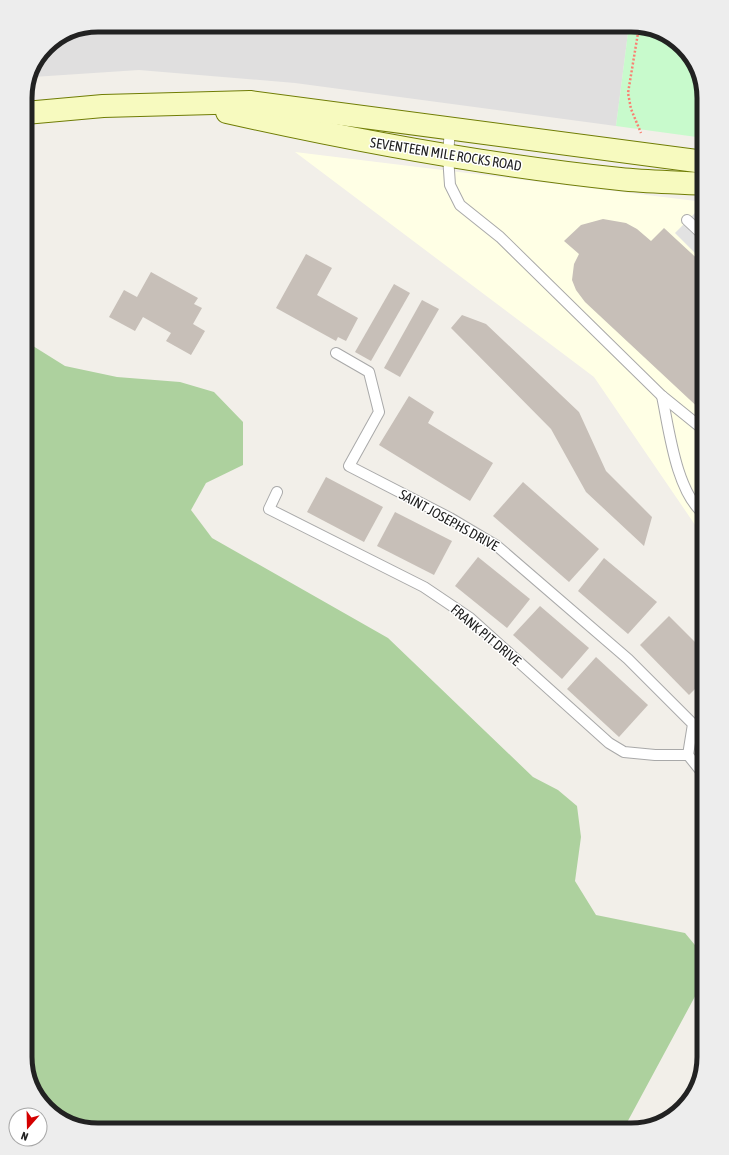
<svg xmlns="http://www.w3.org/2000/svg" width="729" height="1155" font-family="'Asap Condensed',sans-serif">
<rect width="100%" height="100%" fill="#f2efe9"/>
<polygon fill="#e0dfdf" points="99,25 629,25 616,126 295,83 139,70 33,77 47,46 71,31"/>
<polygon fill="#ffffe5" points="295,152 704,202 704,538 594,377"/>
<polygon fill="#add19e" points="25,341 65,366 117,377 180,382 214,392 243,422 243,465 206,483 191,510 212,538 388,638 533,777 558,790 577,806 581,837 575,881 596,915 685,933 704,956 699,989 623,1130 94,1130 58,1118 33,1089 25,1056"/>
<polygon fill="#c8facc" points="629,25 636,25 672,38 696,66 704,99 704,138 616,126"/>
<polygon fill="#e2e2e2" points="700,208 704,208 704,262 675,233"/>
<g fill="#c7bfb8">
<polygon points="603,219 626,223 637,229 651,241 664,228 704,265 704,339 702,341 704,344 704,413 585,302 576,290 572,280 574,264 579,254 564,241 581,225"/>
<polygon points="306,254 332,268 317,295 358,318 346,341 338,337 336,341 276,308"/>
<polygon points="151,272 198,298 194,304 202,308 193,324 205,331 191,355 166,341 171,333 143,317 135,331 109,317 124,290 137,297"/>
<polygon points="394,284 410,293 371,361 355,352"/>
<polygon points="422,300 439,309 400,377 384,368"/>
<polygon points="462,315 486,324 579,412 606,471 652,517 644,546 586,492 551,429 451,328"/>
<polygon points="409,396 434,412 428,423 493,463 470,501 379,445"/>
<polygon points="326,477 383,507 364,542 307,512"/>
<polygon points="523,482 599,549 569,582 493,516"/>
<polygon points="395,512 452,541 434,575 377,546"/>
<polygon points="478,557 530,599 507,628 455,586"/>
<polygon points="604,558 657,602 628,634 578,591"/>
<polygon points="695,576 704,576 704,607 695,606"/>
<polygon points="540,606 589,648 562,679 513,635"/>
<polygon points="669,616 704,651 704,680 689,695 640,645"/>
<polygon points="596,657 648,705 619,737 567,689"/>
</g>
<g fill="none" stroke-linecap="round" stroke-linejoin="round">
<defs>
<g id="service">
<polyline points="450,128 448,156 450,185 460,205 500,237 662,396 704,430"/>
<polyline points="687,220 704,236"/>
<polyline points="336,353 369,372 379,412 349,466 450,518 497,546 628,659 693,724 688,755"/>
<path d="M 662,396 C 669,429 676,492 704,514"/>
<polyline points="277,492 269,509 424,587 470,618 609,743 624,752 655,755 688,755 704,775"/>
</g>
<g id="secondary">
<path d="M 227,112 C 356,141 487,165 620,179 C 647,182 676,182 704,184"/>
<polyline points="25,113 103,106 250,102 704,162"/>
</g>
</defs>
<use href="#service" stroke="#a9a9a9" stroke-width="12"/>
<use href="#secondary" stroke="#707d05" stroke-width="24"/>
<polyline stroke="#fa8072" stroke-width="2.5" stroke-dasharray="2 2" stroke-linecap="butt" points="639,27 628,93 631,109 641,133"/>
<use href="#service" stroke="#fff" stroke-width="10"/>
<use href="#secondary" stroke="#f7fabf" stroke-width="22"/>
</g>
<g text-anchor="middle" stroke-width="3" stroke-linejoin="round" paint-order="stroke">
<g font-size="14" fill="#222" stroke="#fff">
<text transform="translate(446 154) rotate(9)" y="5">SEVENTEEN MILE ROCKS ROAD</text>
<text transform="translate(449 520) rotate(29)" y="5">SAINT JOSEPHS DRIVE</text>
<text transform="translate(486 635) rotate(40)" y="5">FRANK PIT DRIVE</text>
</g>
</g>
<path d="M0 0H729V1155H0ZM98 32H631A66 66 0 0 1 697 98V1057A66 66 0 0 1 631 1123H98A66 66 0 0 1 32 1057V98A66 66 0 0 1 98 32Z" fill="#ededed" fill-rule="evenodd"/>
<path fill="none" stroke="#222" stroke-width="5" d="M98 32H631A66 66 0 0 1 697 98V1057A66 66 0 0 1 631 1123H98A66 66 0 0 1 32 1057V98A66 66 0 0 1 98 32Z"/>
<g transform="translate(28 1127) rotate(200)"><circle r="19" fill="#ffffff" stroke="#a7a7a7"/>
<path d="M0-3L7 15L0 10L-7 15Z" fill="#d40000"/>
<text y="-6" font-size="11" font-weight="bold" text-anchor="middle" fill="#222222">N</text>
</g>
</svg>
